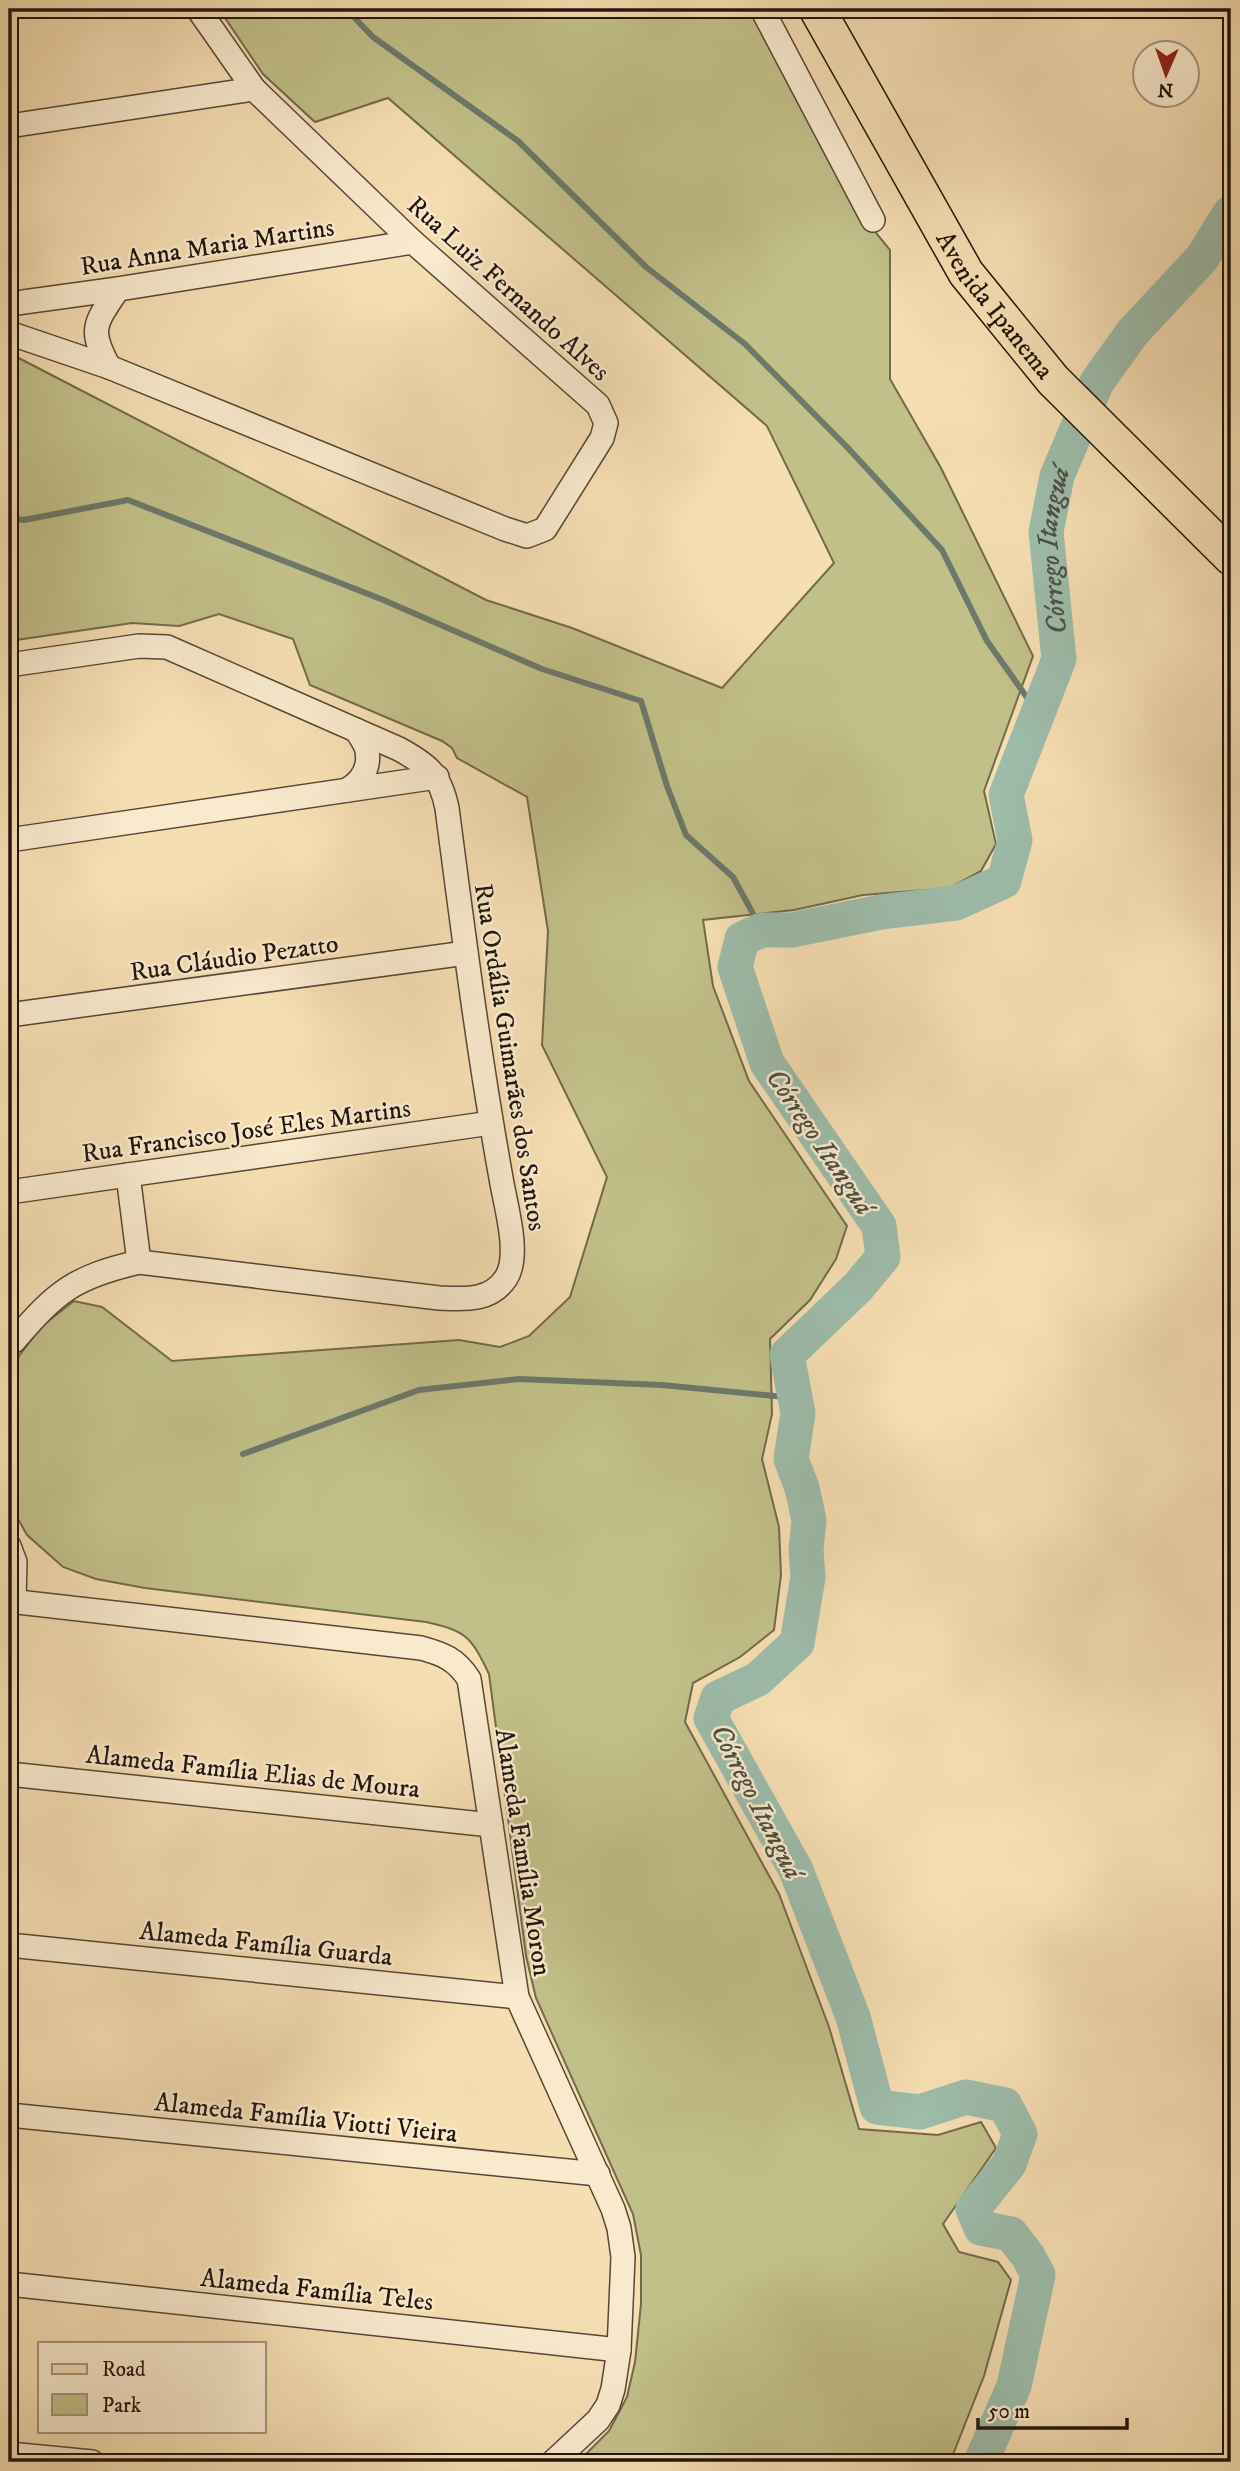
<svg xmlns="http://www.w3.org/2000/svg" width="1240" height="2471" font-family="'IM FELL DW Pica',serif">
<rect width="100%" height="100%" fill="#f6deb3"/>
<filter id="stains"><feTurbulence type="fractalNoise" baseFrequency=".00286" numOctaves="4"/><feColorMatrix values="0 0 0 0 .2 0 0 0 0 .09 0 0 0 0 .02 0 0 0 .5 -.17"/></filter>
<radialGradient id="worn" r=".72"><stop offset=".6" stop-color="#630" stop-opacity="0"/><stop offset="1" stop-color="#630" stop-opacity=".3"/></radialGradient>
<path fill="#c2c089" stroke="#726a4b" stroke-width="2" d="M 219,9 L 749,9 L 852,203 L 890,250 L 890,379 L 941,468 L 1033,656 L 984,791 L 996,844 L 981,871 L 950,888 L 863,895 L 794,910 L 703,920 L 713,986 L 749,1081 L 847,1226 L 836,1259 L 810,1300 L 770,1339 L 772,1414 L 762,1459 L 779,1527 L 781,1575 L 774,1630 L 740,1657 L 693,1683 L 685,1722 L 779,1894 L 829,2027 L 859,2129 L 938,2135 L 981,2122 L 996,2148 L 943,2224 L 959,2252 L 998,2262 L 1011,2280 L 984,2376 L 950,2462 L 578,2462 L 609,2431 L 627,2397 L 635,2362 L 641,2304 L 641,2255 L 633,2214 L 536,1998 L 526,1956 L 489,1674 C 471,1637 467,1631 426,1622 L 145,1588 L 96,1579 L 63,1567 L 27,1535 L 9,1503 L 9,1376 L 19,1356 L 42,1326 L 74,1301 L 102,1307 L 172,1361 L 459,1340 L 500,1347 L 529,1336 L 570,1297 L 607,1177 L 542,1045 L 548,931 L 527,797 L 457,758 L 452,748 L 442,741 L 310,685 L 293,639 L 219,614 L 179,626 L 132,623 L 9,641 L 9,353 L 486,600 L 572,628 L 722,688 L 834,563 L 767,426 L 388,98 L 315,122 L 263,74 Z"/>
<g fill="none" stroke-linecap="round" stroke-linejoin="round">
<g stroke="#6c796b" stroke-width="6">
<polyline points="346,9 373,37 518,141 646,267 745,344 847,447 942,550 987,641 1038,713"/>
<polyline points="1230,213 1231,208"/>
<polyline points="9,518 24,520 128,500 381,599 542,669 641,701 667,786 686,835 733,877 762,930"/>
<polyline points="243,1454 419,1390 519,1379 662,1385 795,1398"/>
</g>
<path stroke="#9dbcaa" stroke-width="35" id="s1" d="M 981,2462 L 1014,2386 L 1038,2275 L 1028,2256 L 1011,2234 L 981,2228 L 973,2209 L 1009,2164 L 1020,2134 L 1005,2105 L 966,2097 L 920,2112 L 877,2107 L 853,2017 L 796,1870 L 711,1718 L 718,1698 L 758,1679 L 797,1643 L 808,1577 L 806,1550 L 809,1520 L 802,1488 L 791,1459 L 798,1413 L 787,1355 L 858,1287 L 883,1257 L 879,1226 L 767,1063 L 735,967 L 742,939 L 762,930 L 792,930 L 881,912 L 956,903 L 1004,881 L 1015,840 L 1006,795 L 1059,659 L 1046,532 L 1057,476 L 1097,382 L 1133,332 L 1202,258 L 1230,213"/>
<defs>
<g id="minor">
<polyline points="762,9 873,220"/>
<polyline points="9,126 254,89"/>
<polyline points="9,304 118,289 413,242"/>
<polyline points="9,333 109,367 505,529 527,536 545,529 602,438 606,423 598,405 413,242 254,89 198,9"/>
<path d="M 109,367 C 88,328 95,324 118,289"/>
<path d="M 9,665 L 139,646 L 167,647 L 399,749 C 428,765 440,774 447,808 C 463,931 479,1056 501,1178 C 505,1204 521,1255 506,1278 C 490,1302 464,1299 439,1298 L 139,1262 C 74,1277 57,1291 14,1341"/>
<path d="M 347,790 C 361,782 370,768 367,751 C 366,744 360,736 356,730"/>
<polyline points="9,840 437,777"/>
<polyline points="9,1015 466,953"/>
<polyline points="128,1175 139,1262"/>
<polyline points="9,1192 491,1123"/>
<polyline points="9,1546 15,1562 14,1602"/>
<path d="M 9,1601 L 421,1648 C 443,1654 456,1659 469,1679 L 517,1997 L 613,2209 L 619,2228 L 623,2257 L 619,2350 L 613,2389 L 608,2405 L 598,2420 L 553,2462"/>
<polyline points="9,1774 491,1825"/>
<polyline points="9,1945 517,1997"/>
<polyline points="9,2115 598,2174"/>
<polyline points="9,2284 619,2350"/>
<polyline points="9,2454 92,2462"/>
</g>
<g id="primary">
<path id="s2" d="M 817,9 L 966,273 L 1053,380 L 1231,557"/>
</g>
</defs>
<use href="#minor" stroke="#574736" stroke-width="26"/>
<use href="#primary" stroke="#22150d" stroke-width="38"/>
<use href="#minor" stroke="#f9eace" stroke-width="23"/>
<use href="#primary" stroke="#f6deb3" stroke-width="35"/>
</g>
<g text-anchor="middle" stroke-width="5" stroke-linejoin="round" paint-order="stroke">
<g font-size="26" fill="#22150d" stroke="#f9eace">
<text transform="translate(207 246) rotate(-9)" y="9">Rua Anna Maria Martins</text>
<text transform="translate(509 288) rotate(42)" y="9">Rua Luiz Fernando Alves</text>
<text dy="9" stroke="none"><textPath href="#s2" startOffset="346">Avenida Ipanema</textPath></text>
<text transform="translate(234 957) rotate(-8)" y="9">Rua Cláudio Pezatto</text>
<text transform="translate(511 1057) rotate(81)" y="9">Rua Ordália Guimarães dos Santos</text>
<text transform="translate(246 1130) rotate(-8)" y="9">Rua Francisco José Eles Martins</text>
<text transform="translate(253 1771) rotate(6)" y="9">Alameda Família Elias de Moura</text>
<text transform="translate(524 1852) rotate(81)" y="9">Alameda Família Moron</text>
<text transform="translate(266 1943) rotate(6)" y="9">Alameda Família Guarda</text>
<text transform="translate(306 2117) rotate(6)" y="9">Alameda Família Viotti Vieira</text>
<text transform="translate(317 2289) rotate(6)" y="9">Alameda Família Teles</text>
</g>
<g font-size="28" font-style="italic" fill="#4d4f44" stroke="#f9eace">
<text dy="10" stroke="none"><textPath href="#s1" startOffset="2499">Córrego Itanguá</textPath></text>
<text transform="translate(821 1141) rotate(56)" y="10">Córrego Itanguá</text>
<text transform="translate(758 1801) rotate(63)" y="10">Córrego Itanguá</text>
</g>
</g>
<rect width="1240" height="2471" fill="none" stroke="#f6deb3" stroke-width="35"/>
<rect x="10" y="10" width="1219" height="2450" fill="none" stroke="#22150d" stroke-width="3.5"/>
<rect x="18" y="18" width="1205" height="2436" fill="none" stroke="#22150d" stroke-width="2"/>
<rect x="38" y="2342" width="228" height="91" fill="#f9eace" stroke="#a39581" stroke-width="2"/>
<rect x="52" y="2364" width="35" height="10" fill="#f6deb3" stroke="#a39581" stroke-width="2"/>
<text x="102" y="2376" font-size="21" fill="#22150d">Road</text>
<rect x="52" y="2394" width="35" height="21" fill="#c2c089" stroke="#a39581" stroke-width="2"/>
<text x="102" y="2412" font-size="21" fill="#22150d">Park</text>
<g transform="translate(1166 74) rotate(182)"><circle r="33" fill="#f9eace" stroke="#a39581" stroke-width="2"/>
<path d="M0-5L12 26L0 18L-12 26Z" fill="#8f2418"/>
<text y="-10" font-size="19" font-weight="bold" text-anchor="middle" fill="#22150d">N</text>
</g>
<path d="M978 2418v10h149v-10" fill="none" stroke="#22150d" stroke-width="3.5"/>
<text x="988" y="2418" font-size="21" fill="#22150d" stroke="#f9eace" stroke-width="5" paint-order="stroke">50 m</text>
<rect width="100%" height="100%" filter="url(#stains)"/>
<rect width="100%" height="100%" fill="url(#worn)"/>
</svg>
